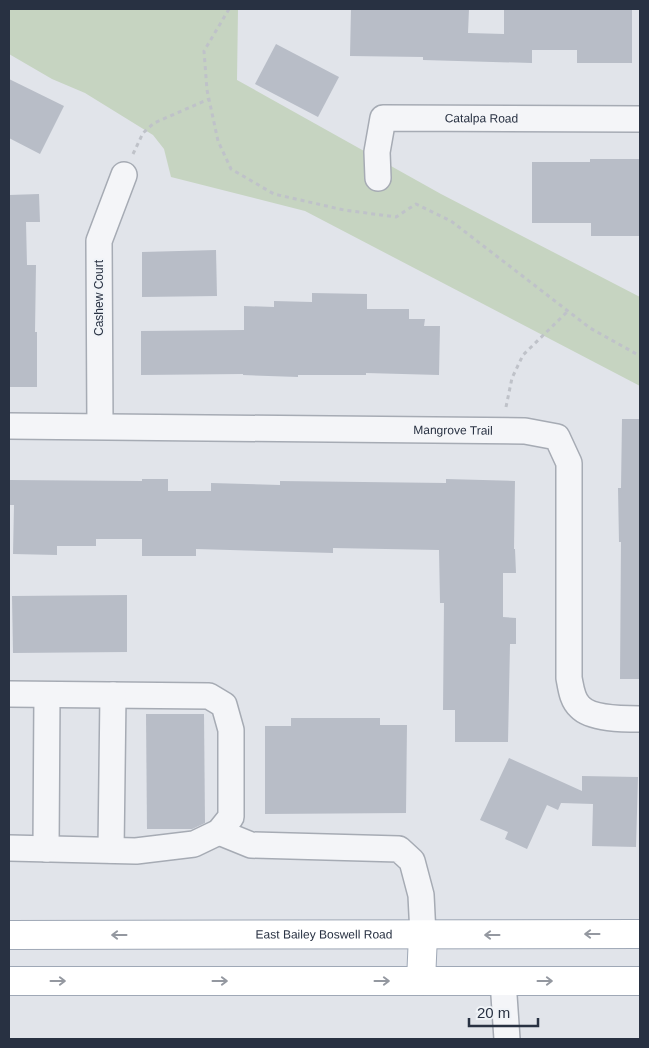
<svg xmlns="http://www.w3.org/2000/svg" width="649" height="1048" font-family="Helvetica,sans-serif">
<rect width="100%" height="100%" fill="#e1e4ea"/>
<polygon fill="#c6d4c1" points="9,9 238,9 237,80 441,194 640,297 640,386 305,211 171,177 164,149 153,135 85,93 52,79 9,54"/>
<g fill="#b8bdc7">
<polygon points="351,9 469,9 468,33 504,34 504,9 632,9 632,63 577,63 577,50 532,50 532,63 423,60 423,57 350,56"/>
<polygon points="276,44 339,77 318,117 255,84"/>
<polygon points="9,79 64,106 40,154 9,138"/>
<polygon points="590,159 639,159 640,236 591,236 591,223 532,223 532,162 590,162"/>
<polygon points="39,194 40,222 26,222 27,265 36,265 35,332 37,332 37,387 9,387 9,195"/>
<polygon points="216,250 217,296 142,297 142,252"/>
<polygon points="312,293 367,294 367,309 409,309 409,319 425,319 424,326 440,326 439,375 366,373 366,375 298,375 298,377 243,375 243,374 141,375 141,331 244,330 244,306 274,307 274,301 312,302"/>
<polygon points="622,419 640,419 640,679 620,679 621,542 619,542 618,488 621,488"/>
<polygon points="142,479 168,479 168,491 211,491 211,483 280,485 280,481 446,483 446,479 515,481 514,549 515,549 516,573 503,573 503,617 516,618 516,644 510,644 508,742 455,742 455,710 443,710 444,603 440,603 439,550 333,548 333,553 196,549 196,556 142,556 142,539 96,539 96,546 57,546 57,555 13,554 14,505 9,505 9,480 142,481"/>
<polygon points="127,595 127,652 13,653 12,596"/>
<polygon points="146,714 204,714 205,823 192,829 147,829"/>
<polygon points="291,718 380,718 380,725 407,725 406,813 265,814 265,726 291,726"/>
<polygon points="509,758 582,791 582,776 638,777 636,847 592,846 593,804 561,803 558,810 547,805 527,849 505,839 508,832 480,820"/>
</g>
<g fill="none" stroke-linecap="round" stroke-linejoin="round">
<defs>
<g id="minor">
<path id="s1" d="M 378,178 L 377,152 L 383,118 L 640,119"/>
<path id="s2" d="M 9,426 L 525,431 L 557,437 L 569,463 L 569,678 C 571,688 572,700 580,707 C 591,719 625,719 640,719"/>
<polyline points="100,426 99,241 124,175"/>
<polyline points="9,694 209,696 224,705 231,730 231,817 219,832 194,844 136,851 9,848"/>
<polyline points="219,832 251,845 399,849 412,861 421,895 423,935"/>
<polyline points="46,849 47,695"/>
<polyline points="111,850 113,695"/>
<polyline points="503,981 507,1039"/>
</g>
<g id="major">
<path id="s3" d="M 9,935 L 640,934"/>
<polyline points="9,981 640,981"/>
<polyline points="421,981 423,935"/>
</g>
</defs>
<use href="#minor" stroke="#a6abb4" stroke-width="28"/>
<use href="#major" stroke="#9fa8b6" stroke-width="30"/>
<g stroke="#bfc2c9" stroke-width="3" stroke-dasharray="4 4" stroke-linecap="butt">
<polyline points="229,9 204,51 207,90 218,141 231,169 274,194 344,210 396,217 416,204 451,221 590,328 640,356"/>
<polyline points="133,154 143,133 154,123 209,99"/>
<polyline points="506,407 512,378 523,355 569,310"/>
</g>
<use href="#minor" stroke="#f4f5f8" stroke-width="25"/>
<use href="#major" stroke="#fff" stroke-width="28"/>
</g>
<defs><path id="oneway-shaft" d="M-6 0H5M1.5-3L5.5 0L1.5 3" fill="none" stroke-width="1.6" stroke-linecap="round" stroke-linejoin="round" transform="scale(1.25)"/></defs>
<g stroke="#9498a0">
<use href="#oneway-shaft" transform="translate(592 934) rotate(180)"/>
<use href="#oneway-shaft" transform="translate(119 935) rotate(180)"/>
<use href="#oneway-shaft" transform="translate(492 935) rotate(180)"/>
<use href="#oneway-shaft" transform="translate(58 981)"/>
<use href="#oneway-shaft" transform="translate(220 981)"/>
<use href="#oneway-shaft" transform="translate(382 981)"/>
<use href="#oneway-shaft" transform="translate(545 981)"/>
</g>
<g text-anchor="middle" stroke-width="4" stroke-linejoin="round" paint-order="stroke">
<g font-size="12" fill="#283142" stroke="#f0f3f7">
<text dy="4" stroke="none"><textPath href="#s1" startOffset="159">Catalpa Road</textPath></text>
<text transform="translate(99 298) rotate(-90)" y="4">Cashew Court</text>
<text dy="4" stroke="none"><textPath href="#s2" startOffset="444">Mangrove Trail</textPath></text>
<text dy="4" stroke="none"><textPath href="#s3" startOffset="315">East Bailey Boswell Road</textPath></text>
</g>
</g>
<rect width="649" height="1048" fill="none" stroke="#283142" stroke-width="20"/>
<path d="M469 1018v8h69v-8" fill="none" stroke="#283142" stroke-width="2.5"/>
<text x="477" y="1018" font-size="15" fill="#283142" stroke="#f0f3f7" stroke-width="4" paint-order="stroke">20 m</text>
</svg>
